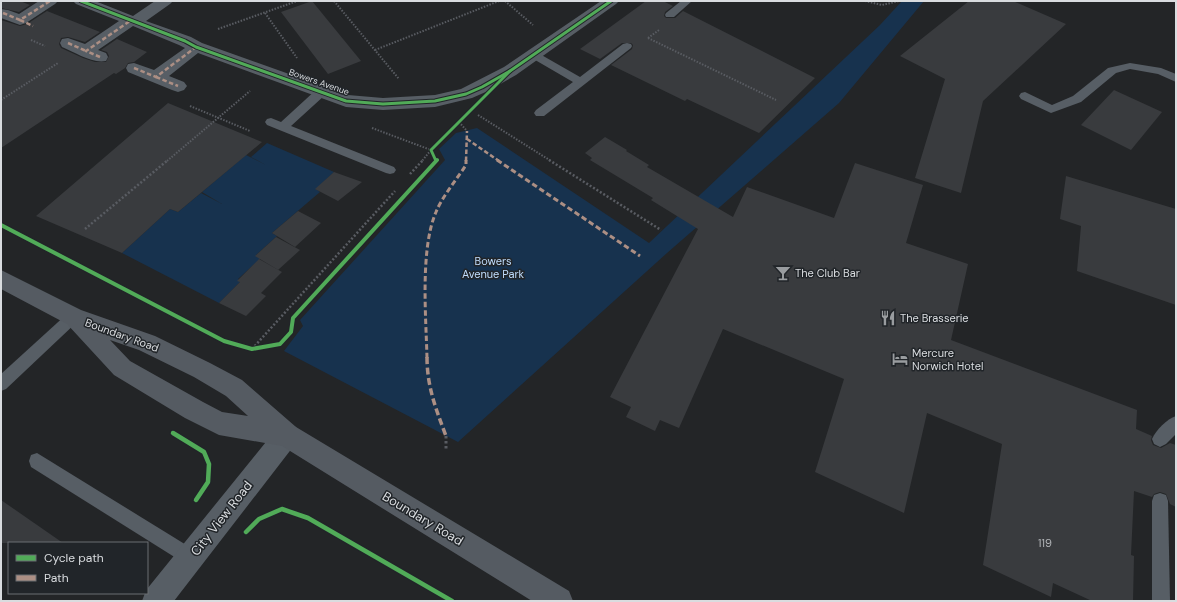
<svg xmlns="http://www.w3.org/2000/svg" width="1177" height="602" font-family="'DM Sans',sans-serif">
<rect width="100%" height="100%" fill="#232527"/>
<g fill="#17324e">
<polygon points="902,1 924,1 839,103 667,253 458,442 284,351 303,326 300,320 445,160 439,149 456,133 477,128 649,243 880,25"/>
<polygon points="267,143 334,172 316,189 320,192 272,233 277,236 256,255 261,258 238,279 241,281 219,303 122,253 170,209 178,212 201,193 222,204 202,192 246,155 266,165 251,157"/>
</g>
<g fill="#393b3e">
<polygon points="1,1 20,1 30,5 19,12 1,8"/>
<polygon points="312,1 361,61 328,74 281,12"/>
<polygon points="646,1 663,1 673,6 665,12 664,16 666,18 675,18 683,11 815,78 759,133 687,99 685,101 611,65 632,49 633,45 631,43 622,43 600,59 580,49"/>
<polygon points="969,1 1013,1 1066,24 983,101 961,193 915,178 945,79 900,56"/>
<polygon points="47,11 100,32 85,42 68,37 61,38 59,44 61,48 83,58 95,62 106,62 109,56 107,52 101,50 117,39 147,52 134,62 128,63 125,68 116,74 114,73 1,148 1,20 20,26 27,24"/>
<polygon points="1114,90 1162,112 1131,150 1081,125"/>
<polygon points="168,103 262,142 178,212 170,209 122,253 36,216"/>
<polygon points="605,137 627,150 626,151 649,165 647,167 733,217 747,187 834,218 855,163 923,185 906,243 968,264 951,340 1137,410 1136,429 1152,436 1151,440 1153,445 1161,448 1170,443 1176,445 1176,507 1170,504 1166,494 1160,492 1154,494 1152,497 1134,491 1131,555 1134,556 1133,601 1092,601 1053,583 1051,597 983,565 1002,444 927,413 904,513 815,472 844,379 723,329 679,428 660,420 655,431 626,417 631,407 610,397 698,229 651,200 653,198 590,160 592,158 585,153"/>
<polygon points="334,172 362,182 338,201 315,189"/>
<polygon points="1066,176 1176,209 1176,305 1077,271 1081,226 1060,219"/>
<polygon points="298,211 321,223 295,247 272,233"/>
<polygon points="276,237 300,250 278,270 255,256"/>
<polygon points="259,259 282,272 261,293 266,296 246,316 219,303 240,282 237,281"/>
<polygon points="1,500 63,543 1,543"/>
</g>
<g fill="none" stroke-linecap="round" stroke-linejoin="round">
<g stroke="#595c62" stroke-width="2" stroke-dasharray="1.5 1.5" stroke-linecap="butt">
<polyline points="334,1 399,79"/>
<polyline points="505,1 533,25"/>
<polyline points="865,1 882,5 899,1"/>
<polyline points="265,13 297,58"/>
<polyline points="218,29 297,1"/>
<polyline points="648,38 776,100"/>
<polyline points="648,38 659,30"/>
<polyline points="31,40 45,46"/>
<polyline points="375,50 499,1"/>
<polyline points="1,100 58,63"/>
<polyline points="190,106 250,131"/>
<polyline points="478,115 551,161"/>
<polyline points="459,122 467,131"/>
<polyline points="372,128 431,150 422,161"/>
<polyline points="167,161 250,91"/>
</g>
<g stroke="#595c62" stroke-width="2.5" stroke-dasharray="2 2" stroke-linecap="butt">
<polyline points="549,160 661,230"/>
<polyline points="410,174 423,160"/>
<polyline points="85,229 168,160"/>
<polyline points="252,349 395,191"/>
</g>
<polyline stroke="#595c62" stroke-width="3" stroke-dasharray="2.5 2.5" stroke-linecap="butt" points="446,436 446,450"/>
<g fill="#575e65" fill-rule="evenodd">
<polygon points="681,1 692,1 674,17 666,17 665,15 666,13"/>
<polygon points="627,43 631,44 632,46 631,48 544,116 536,116 534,113 536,110 573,82 530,57 529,55 530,53 538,53 580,77 623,44"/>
<polygon points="1130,63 1161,68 1176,74 1176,82 1158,74 1130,69 1116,73 1081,102 1051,113 1021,99 1019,96 1021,93 1025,92 1052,105 1073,96 1108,68"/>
<polygon points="321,88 325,89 327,92 325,95 291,126 394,167 396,170 394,173 390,174 386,173 267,125 265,122 267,119 271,118 281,122 317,89"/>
<polygon points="73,311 78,313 80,317 78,321 6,389 1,391 1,374 68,313"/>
<path d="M 1176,416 L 1176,434 L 1166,444 L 1160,447 L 1154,444 L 1152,439 C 1156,430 1167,419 1176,416 Z"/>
<polygon points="37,453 196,551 199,557 196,563 190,566 184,563 31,467 29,461 31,455"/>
<polygon points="1160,493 1166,495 1168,501 1170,601 1152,601 1152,501 1154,495"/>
</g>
<g fill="#575e65" fill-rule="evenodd">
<polygon points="39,1 58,1 55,4 26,23 20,25 1,18 1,9 8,10 19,14"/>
<path d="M 73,1 L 95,1 L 133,16 L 155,1 L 173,1 L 170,4 L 146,21 L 191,37 L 202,43 L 348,95 L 383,98 L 435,95 L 461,89 L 504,67 L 601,1 L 619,1 L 616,4 L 516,75 L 488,91 L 472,98 L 435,107 L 383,110 L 346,107 L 198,53 L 169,76 L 184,82 L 187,86 L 184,90 L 178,92 L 172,90 L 128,72 L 126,68 L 128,64 L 134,63 L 154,70 L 185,48 L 179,45 L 133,26 L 98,50 L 106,53 L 108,57 L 106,61 C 92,64 75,52 62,47 L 60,43 L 62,39 L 68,38 L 85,44 L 119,21 L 76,4 Z"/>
<polygon points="287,423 296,427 300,435 296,443 174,601 142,601 145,593 147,593 147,589 278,427"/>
</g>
<path fill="#555b62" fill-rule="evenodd" d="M 1,270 L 81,310 L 155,336 L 210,363 L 242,380 L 296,427 L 569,591 L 573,601 L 532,601 L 282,446 L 219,435 L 185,418 L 114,375 L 67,324 L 1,289 ZM 110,340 L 139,350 L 194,377 L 226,396 L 248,416 L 222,412 L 203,402 L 130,361 Z"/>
<g stroke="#ac8f84" stroke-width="2.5" stroke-dasharray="4.5 2.5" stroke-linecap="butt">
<polyline points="3,13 20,20 50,1"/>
<polyline points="20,20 33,26"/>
<polyline points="68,43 86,51"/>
<polyline points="100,57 86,51 130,21"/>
<polyline points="134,68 156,77 196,47"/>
<polyline points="156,77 178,86"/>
<polyline points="467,139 499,161"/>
<polyline points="466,161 467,131"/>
</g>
<g stroke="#ac8f84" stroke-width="3" stroke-dasharray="5.5 3" stroke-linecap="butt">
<polyline points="497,160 640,256"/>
<path d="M 427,358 C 426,317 420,249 436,212 C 442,197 457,179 466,165 L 466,160"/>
</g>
<path stroke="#ac8f84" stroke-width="3.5" stroke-dasharray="7 3.5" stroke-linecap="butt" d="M 427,357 C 427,387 436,409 446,436"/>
<defs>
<g id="cycleway-far2">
<polyline points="81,1 185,41 196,47 346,101 383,104 435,101 466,94 482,87 510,71 611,1"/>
<polyline points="436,161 431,150 510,71"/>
</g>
<polyline id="cycleway-far1" points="1,225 224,341 252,349 280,344 291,332 293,318 437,160"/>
<g id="cycleway">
<polyline points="173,433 204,452 209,464 208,482 196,500"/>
<polyline points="246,532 259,519 282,509 308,518 452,601"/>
</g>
</defs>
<use href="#cycleway-far2" stroke="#212529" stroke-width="5"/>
<use href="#cycleway-far1" stroke="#212529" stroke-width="6"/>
<use href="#cycleway" stroke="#212529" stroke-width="7"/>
<use href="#cycleway-far2" stroke="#51ab58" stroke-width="3"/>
<use href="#cycleway-far1" stroke="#51ab58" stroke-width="4"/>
<use href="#cycleway" stroke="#51ab58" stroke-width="4.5"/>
</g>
<defs>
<symbol id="bar-bare" viewBox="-9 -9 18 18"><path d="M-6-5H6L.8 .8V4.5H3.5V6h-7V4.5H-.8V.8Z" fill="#999c9f" stroke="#212529" stroke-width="2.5" paint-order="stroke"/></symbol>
<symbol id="restaurant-bare" viewBox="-9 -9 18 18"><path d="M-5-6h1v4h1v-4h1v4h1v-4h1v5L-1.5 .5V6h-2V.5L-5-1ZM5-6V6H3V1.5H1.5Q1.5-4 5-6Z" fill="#999c9f" stroke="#212529" stroke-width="2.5" paint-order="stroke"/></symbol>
<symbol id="hotel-bare" viewBox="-9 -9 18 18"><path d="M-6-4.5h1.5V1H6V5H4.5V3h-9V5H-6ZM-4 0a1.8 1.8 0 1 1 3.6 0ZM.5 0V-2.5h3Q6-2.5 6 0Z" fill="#999c9f" stroke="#212529" stroke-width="2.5" paint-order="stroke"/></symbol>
</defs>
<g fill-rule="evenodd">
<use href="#bar-bare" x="772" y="262" width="22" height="22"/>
<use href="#restaurant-bare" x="877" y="307" width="22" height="22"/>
<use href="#hotel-bare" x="889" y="348" width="22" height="22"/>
</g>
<g text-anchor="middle" stroke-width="3" stroke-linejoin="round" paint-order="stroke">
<g font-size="9" fill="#d9dcdf" stroke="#212529">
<text transform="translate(319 82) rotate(19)" y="3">Bowers Avenue</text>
</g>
<g font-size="11" fill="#bfdcfc" stroke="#212529">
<text x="493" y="265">Bowers<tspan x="493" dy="13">Avenue Park</tspan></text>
</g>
<g font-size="11" fill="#d9dcdf" stroke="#212529" text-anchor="start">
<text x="795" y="277">The Club Bar</text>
<text x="900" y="322">The Brasserie</text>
<text x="912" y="357">Mercure<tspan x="912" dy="13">Norwich Hotel</tspan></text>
</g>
<g font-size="11" fill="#d9dcdf" stroke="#212529">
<text transform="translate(122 335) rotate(20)" y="4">Boundary Road</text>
</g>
<g font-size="11" fill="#b1b4b7">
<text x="1045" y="547">119</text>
</g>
<g font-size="13" fill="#d9dcdf" stroke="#212529">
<text transform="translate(221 518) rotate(-52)" y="5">City View Road</text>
<text transform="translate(423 518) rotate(31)" y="5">Boundary Road</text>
</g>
</g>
<rect width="1177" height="602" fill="none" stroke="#d9dcdf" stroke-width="4"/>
<rect x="8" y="542" width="140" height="52" fill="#212529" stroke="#6b6e72"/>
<rect x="16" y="555" width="20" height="6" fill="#51ab58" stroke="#6b6e72"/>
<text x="44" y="562" font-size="12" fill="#d9dcdf">Cycle path</text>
<rect x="16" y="575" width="20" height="6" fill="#ac8f84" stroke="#6b6e72"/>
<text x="44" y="582" font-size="12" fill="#d9dcdf">Path</text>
</svg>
